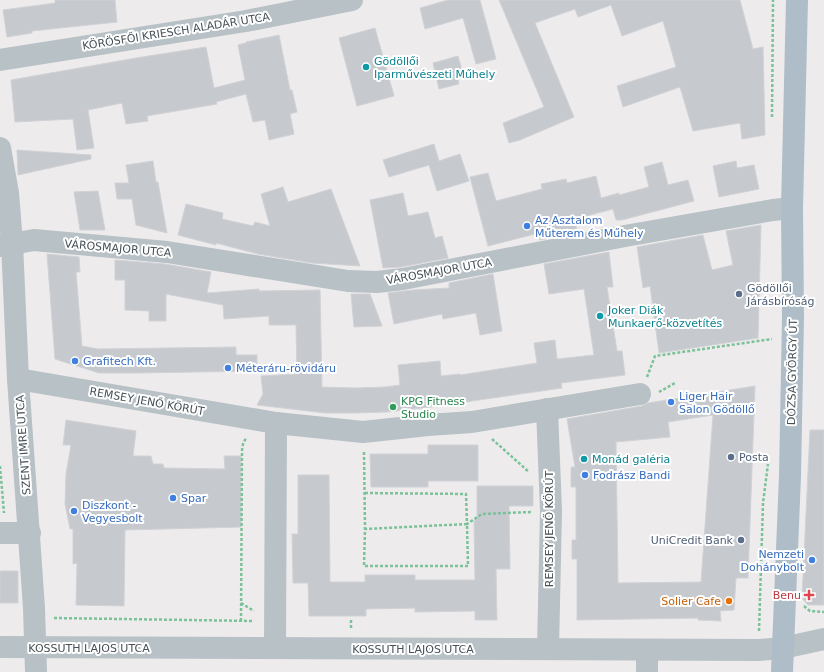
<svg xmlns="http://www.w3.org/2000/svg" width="824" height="672" font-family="'DejaVu Sans',sans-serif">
<rect width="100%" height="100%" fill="#eeebec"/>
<g fill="#c6c9ce" stroke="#d0d2d6" fill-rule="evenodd">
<polygon points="55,0 115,0 117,22 32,31 32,33 7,37 3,10 55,3"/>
<polygon points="448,0 480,0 496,59 476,64 463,18 425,29 420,8"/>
<polygon points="499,0 740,0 753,49 763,47 765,135 742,139 740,123 693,131 680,87 623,107 617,86 676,67 663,21 622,36 611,5 578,17 575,9 535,23 574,117 520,140 509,143 503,123 544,107"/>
<polygon points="375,28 394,96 357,106 339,38"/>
<polygon points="279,35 290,90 292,90 297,112 290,114 294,134 269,140 265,120 253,122 246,94 216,102 217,104 147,116 148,121 126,124 122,103 88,110 94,148 77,150 73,119 15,122 11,80 136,58 206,47 214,88 245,80 238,45 246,43 246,42"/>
<polygon points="458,56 464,77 458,79 459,84 439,89 433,63"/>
<polygon points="434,144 439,161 460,154 469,181 437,191 429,165 389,177 383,160"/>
<polygon points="17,150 91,155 91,159 18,175"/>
<polygon points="153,161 156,182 158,182 167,233 136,225 132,199 117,199 115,183 129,183 126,165"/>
<polygon points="736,161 737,168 754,165 759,189 719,197 713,166"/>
<polygon points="662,162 668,185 688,180 694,201 622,220 616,220 613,209 575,219 577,232 540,240 539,233 488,246 470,177 488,173 496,201 542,189 541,184 566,179 567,183 596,176 601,198 619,193 619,195 649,187 644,167"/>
<polygon points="283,187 288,202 331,189 360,266 312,263 258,254 216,243 216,245 178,235 186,204 223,213 222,219 253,226 255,222 270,226 261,194"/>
<polygon points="98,191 105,230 80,230 74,192"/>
<polygon points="403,193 408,216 428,212 435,238 442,236 448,258 401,267 383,268 370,200"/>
<polygon points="761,225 758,338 659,353 650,286 643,288 637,247 703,235 712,270 733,265 726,231"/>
<polygon points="609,252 613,287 607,287 617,351 622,351 625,375 561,383 562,388 431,407 387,412 356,413 325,413 257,405 263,394 261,376 297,374 296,325 269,325 269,316 224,319 223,305 166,294 166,321 149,321 149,311 125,310 125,280 115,280 115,260 165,264 211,272 207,293 259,289 259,291 320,290 322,387 356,388 385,387 400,385 398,365 440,361 441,376 460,374 460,375 537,363 534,343 555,340 557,359 594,355 584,289 549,294 544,264"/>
<polygon points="47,254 79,257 80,272 76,272 82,346 98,349 236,347 236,355 257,355 257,371 139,373 99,373 55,359"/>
<polygon points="493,274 502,331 480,335 476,313 443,319 442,314 394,324 388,293 413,290 449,288 449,283"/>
<polygon points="351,294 370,294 382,326 354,327"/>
<path d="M 755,386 L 748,578 L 736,578 L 734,610 L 720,611 L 721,621 L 698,620 L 698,618 L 577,620 L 577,559 L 572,559 L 572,540 L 576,540 L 576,487 L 571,487 L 571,467 L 575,467 L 567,419 L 642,406 L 648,403 ZM 713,415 L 701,582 L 618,583 L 616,442 L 670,437 L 668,422 Z"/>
<polygon points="66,420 136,431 133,456 151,456 153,464 163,464 164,468 225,469 224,456 241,456 241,527 125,530 124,606 76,605 77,563 73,564 73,529 70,529 65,504 66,474 71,445 63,445"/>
<polygon points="810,430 824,430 824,605 808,605 802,598"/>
<polygon points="428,445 478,445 478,481 428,481 428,487 371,487 370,454 428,454"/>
<polygon points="298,475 329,475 330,582 365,582 365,575 415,575 415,580 475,580 474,520 477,520 477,486 533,486 533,506 509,506 510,569 496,569 497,620 475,620 475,611 415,612 415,608 366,609 366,616 309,616 308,583 293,583 292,534 298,534"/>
<rect x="0" y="571" width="18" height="32"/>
</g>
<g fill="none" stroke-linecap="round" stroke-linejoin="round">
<g stroke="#7ac298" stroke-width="2.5" stroke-dasharray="3 2" stroke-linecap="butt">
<polyline points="772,117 773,0"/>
<polyline points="647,377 655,356 772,339"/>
<polyline points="659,392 675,383"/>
<polyline points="492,439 529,472"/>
<polyline points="364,452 365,529 364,566 468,566 467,524 365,529"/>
<polyline points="0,466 4,513"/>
<polyline points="365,493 466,494 467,524 482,514 531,512"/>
<polyline points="241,603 254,611"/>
<polyline points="804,606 810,611 824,612"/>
<polyline points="54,618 254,621"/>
<polyline points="241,621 242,450 243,444 246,438"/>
<polyline points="351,628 351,619"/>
<polyline points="759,631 763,503 768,464"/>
</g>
<g stroke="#b8c1c6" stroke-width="22">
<polyline points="0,60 246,21 352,0"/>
<polyline points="0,148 8,193 12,243 18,379 34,608 36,672"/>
<polyline points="0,246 34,240 167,252 348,281 377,282 403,279 625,236 773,210 792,208"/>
<polyline points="18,379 276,423 363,432 428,425 472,422 640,394"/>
<polyline points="547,409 551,511 548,649"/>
<polyline points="0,533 30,533"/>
<polyline points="0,647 759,650 783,648 824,639"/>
<polyline points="275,648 276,423"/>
<polyline points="647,650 647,672"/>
</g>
<polyline stroke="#aebdc8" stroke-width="22" points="782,672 790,476 793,317 792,208 797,0"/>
</g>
<g fill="#0f9aa8" stroke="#fff" stroke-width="1.5">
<circle cx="366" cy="67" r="4"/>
<circle cx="600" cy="316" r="4"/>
<circle cx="584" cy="459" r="4"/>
</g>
<g fill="#3f7fe0" stroke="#fff" stroke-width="1.5">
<circle cx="527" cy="226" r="4"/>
<circle cx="75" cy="361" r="4"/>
<circle cx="228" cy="368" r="4"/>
<circle cx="671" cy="402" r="4"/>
<circle cx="585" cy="475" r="4"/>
<circle cx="173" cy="498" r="4"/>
<circle cx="74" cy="511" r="4"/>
<circle cx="812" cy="560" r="4"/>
</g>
<g fill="#5c6f8a" stroke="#fff" stroke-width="1.5">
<circle cx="739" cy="294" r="4"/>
<circle cx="731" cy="457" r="4"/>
<circle cx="741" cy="540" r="4"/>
</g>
<circle fill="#2e9e5b" stroke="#fff" stroke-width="1.5" cx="393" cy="407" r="4"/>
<path fill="#e0444e" stroke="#fff" stroke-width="1.5" d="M807 589h4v4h4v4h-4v4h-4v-4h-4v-4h4z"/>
<circle fill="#e8710a" stroke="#fff" stroke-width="1.5" cx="729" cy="601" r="4"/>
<g text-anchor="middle" stroke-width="4" stroke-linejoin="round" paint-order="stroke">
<g font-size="11" fill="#465056" stroke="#fff">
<text transform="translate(176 31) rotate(-9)" y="4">KÖRÖSFŐI KRIESCH ALADÁR UTCA</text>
<text transform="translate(118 248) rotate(5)" y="4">VÁROSMAJOR UTCA</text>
<text transform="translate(439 271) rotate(-10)" y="4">VÁROSMAJOR UTCA</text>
<text transform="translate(792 372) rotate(-89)" y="4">DÓZSA GYÖRGY ÚT</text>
<text transform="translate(147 401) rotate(10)" y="4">REMSEY JENŐ KÖRÚT</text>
<text transform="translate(23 445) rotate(-94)" y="4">SZENT IMRE UTCA</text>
<text transform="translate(549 529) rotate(-90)" y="4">REMSEY JENŐ KÖRÚT</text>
<text x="89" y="652">KOSSUTH LAJOS UTCA</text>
<text x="413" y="653">KOSSUTH LAJOS UTCA</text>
</g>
<g font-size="11" fill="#0d838f" stroke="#fff" text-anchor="start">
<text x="374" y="65">Gödöllői<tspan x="374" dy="13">Iparművészeti Műhely</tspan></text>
<text x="608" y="314">Joker Diák<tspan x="608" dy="13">Munkaerő-közvetítés</tspan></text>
<text x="592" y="463">Monád galéria</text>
</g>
<g font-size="11" fill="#366cbe" stroke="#fff" text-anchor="start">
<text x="535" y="224">Az Asztalom<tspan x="535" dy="13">Műterem és Műhely</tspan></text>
<text x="83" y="365">Grafitech Kft.</text>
<text x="236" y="372">Méteráru-rövidáru</text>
<text x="679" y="400">Liger Hair<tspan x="679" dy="13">Salon Gödöllő</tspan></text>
<text x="593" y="479">Fodrász Bandi</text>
<text x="181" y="502">Spar</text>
<text x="82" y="509">Diszkont -<tspan x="82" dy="13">Vegyesbolt</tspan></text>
<text x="804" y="558" text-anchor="end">Nemzeti<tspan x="804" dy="13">Dohánybolt</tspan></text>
</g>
<g font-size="11" fill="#4e5e75" stroke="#fff" text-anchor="start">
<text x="747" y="292">Gödöllői<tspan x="747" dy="13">Járásbíróság</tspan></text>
<text x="739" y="461">Posta</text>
<text x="733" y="544" text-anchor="end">UniCredit Bank</text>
</g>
<g font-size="11" fill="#27864d" stroke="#fff" text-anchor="start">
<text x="401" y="405">KPG Fitness<tspan x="401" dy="13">Studio</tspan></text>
</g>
<g font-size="11" fill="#be3a42" stroke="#fff" text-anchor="end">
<text x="801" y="599">Benu</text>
</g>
<g font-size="11" fill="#c56008" stroke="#fff" text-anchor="end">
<text x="721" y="605">Solier Cafe</text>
</g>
</g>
</svg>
